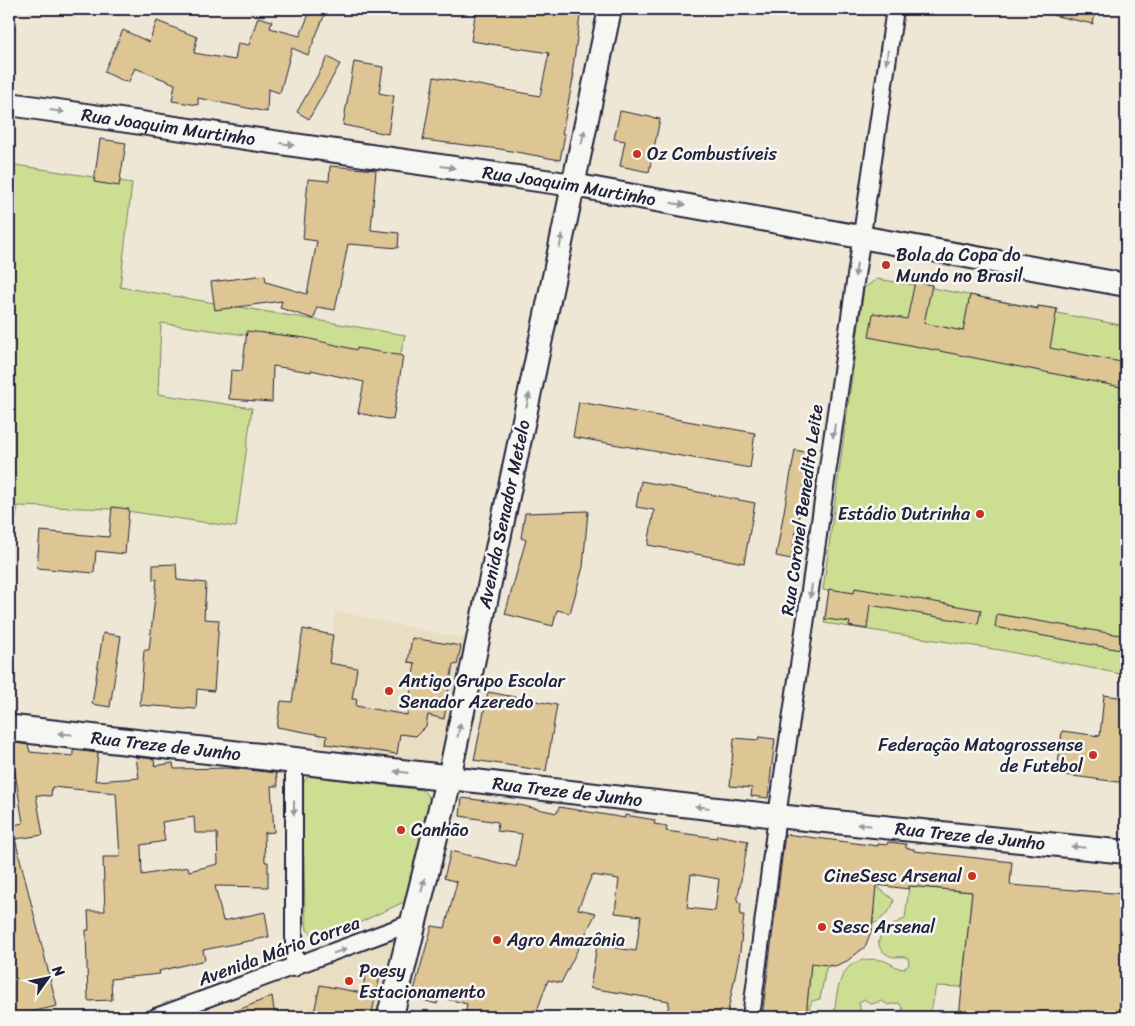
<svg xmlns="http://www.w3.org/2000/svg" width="1135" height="1026" font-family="Sriracha,sans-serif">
<rect width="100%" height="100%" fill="#eee7d6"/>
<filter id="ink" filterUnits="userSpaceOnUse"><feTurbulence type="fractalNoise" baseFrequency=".02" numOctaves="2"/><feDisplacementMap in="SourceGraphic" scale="10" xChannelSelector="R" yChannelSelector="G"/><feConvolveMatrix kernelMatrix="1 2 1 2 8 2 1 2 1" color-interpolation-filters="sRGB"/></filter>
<g filter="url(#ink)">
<g fill="#e9ddc2">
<polygon points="335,611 465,639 438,765 318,744"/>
<polygon points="402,936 379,1017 191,1017"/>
</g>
<g fill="#ccde92" stroke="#778066">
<polygon points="9,164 132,183 120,287 405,335 400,357 161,323 158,394 252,408 236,527 113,509 18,506 11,547 9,547"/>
<polygon points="877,279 914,285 915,282 932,285 932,288 1037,308 1038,306 1058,309 1057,313 1126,326 1126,675 1000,650 824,623 829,591 823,590 864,288"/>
<polygon points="308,776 423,790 431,800 406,901 320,941 307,930 305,910 302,785"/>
<path d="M 875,885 L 894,900 C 892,911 882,919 873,924 L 874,910 L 819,905 Z"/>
<path d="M 909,886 L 972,892 L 962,987 L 936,986 L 930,1017 L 896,1017 L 903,1009 L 899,1003 L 888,1005 L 882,1001 L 871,1004 L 864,999 L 859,1003 L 862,1017 L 834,1017 C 837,986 840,954 881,960 C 889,961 895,968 903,969 L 909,965 L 908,958 C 901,955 894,959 888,955 C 865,942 890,924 905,919 Z"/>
<polygon points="811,963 832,965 826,968 820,999 812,1001 809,1008 811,1011 823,1012 826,1017 806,1017"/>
</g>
<g fill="#ddc594" stroke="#22223b" fill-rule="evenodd">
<polygon points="311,9 327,9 308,55 292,48 280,93 268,89 267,112 198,98 198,105 172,101 175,84 135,68 128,83 104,72 123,30 149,42 157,21 197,37 194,53 235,60 238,43 249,45 258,17 272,21 270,28 300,36"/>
<polygon points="476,9 581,9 572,74 574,74 562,134 565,134 560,160 500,149 423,140 434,77 540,96 549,53 471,41"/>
<polygon points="1053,9 1096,9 1093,24 1052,15"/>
<polygon points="328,57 340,64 309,119 297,112"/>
<polygon points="354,62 383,67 379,93 394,96 388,134 343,125"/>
<polygon points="620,111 660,119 649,172 620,166 625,141 614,139"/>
<polygon points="100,139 126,143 119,186 94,182"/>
<polygon points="330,166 376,170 371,230 399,233 398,248 348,244 335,310 317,307 314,319 280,308 282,301 215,310 211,282 265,275 266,282 307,294 317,241 303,239 308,179 329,181"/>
<polygon points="915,282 932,285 924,323 963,331 970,295 1038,309 1038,306 1057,309 1050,348 1126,363 1126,388 869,337 873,313 907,319"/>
<polygon points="247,331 306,338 357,350 357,348 403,356 393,420 358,413 364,382 311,370 311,372 273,366 272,402 229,399 231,370 242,371"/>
<polygon points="579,402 755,433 750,468 573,437"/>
<polygon points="795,450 810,453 791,559 776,556"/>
<polygon points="641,481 755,503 744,563 648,545 654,510 636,507"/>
<polygon points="112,507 129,509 125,554 96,551 94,573 37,568 40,531 109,537"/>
<polygon points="588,511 583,567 570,613 557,610 553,626 505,614 526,540 521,538 525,513"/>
<polygon points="176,564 177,580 206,583 204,619 219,620 214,691 197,689 196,709 140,705 144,650 149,650 157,579 153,580 153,565"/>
<polygon points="855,588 981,610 978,624 870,605 867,629 849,626 850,622 825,619 829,589 854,593"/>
<polygon points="997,614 1126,636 1126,651 995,627"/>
<polygon points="303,629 333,635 329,663 357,668 352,699 357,699 356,706 407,715 415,663 408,662 412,638 461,646 457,665 453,664 444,719 428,715 426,726 416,736 400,734 397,754 326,744 327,736 277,727 281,701 292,702"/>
<polygon points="103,633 121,636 110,707 92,704"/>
<polygon points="488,692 557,705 546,771 474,760"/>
<polygon points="1104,695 1126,698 1126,783 1057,774 1062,731 1100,736"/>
<polygon points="759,737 775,739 768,798 751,796 752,788 730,786 734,738 758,740"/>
<path d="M 9,742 L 28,745 L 30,752 L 73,756 L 73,750 L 98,753 L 95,781 L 139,778 L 136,757 L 154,759 L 155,766 L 173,763 L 174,769 L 230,768 L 276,773 L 278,786 L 271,786 L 274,832 L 264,833 L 265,862 L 268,862 L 268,887 L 215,886 L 223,921 L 265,912 L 269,937 L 203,950 L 205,960 L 159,971 L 160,974 L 111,979 L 112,1000 L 88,1001 L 86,930 L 89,930 L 88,911 L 105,911 L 103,857 L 120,857 L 116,793 L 52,787 L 51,796 L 36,795 L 43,835 L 15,839 L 57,1006 L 9,1017 L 9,826 L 23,823 L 12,754 L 9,755 ZM 194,817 L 195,833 L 217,833 L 218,864 L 189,871 L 188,867 L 142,875 L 141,845 L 165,841 L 162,822 Z"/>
<path d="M 462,798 L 519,805 L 557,813 L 559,807 L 625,818 L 625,815 L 655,820 L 654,824 L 667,826 L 666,831 L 717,838 L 717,835 L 748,841 L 737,902 L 741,903 L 740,915 L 744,915 L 740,951 L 728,1011 L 720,1010 L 719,1017 L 667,1017 L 669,1001 L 590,988 L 597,945 L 636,951 L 641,916 L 615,913 L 619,879 L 592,875 L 578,909 L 596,913 L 561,983 L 548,980 L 537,1011 L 533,1010 L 531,1017 L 493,1017 L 466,1011 L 467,1004 L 439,997 L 437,1004 L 412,997 L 432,926 L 445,928 L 457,882 L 444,878 L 451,851 L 516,867 L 522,834 L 497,831 L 498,822 L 460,816 ZM 691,874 L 719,879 L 715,911 L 687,908 Z"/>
<polygon points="785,834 878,846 878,844 887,845 888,842 906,844 906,848 914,849 914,851 1012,862 1010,885 1126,894 1119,1017 959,1017 972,892 909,886 909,889 876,885 872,929 865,947 847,961 835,966 811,963 806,1017 762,1017"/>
<polygon points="366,972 380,976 371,1017 313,1017 320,985 362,993"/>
<polygon points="272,996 275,1017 222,1017"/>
</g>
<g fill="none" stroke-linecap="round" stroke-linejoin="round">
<defs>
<g id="street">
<polyline points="294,759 294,968"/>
<polyline points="156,1017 414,922"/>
<polyline points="751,1017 777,816 895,9"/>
</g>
<g id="secondary">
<path id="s1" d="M 610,9 L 449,778 L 777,816 L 1126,852"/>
<path id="s2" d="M 9,104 L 573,185 L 1126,285"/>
</g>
<g id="primary">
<path id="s3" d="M 9,728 L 449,778 L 390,1017"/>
</g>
</defs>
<use href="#street" stroke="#22223b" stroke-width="20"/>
<use href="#secondary" stroke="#22223b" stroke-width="26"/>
<use href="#primary" stroke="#22223b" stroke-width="29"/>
<use href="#street" stroke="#f6f6f2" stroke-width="16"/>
<use href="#secondary" stroke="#f6f6f2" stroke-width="22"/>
<use href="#primary" stroke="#f6f6f2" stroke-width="25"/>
</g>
<defs><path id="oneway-solid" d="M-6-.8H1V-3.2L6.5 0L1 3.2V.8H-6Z" transform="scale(1.25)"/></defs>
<g fill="#9797a0">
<use href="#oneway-solid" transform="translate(887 57) rotate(98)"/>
<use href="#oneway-solid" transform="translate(57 111) rotate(8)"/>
<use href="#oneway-solid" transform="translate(583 137) rotate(-78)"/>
<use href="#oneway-solid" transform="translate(287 144) rotate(8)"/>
<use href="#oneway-solid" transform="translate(448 167) rotate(8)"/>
<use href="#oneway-solid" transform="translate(678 204) rotate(10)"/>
<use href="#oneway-solid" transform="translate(561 241) rotate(-78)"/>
<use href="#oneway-solid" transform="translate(856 270) rotate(98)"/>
<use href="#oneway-solid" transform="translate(528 400) rotate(-78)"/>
<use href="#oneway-solid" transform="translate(834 431) rotate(98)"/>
<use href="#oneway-solid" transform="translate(811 591) rotate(98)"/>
<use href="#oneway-solid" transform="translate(459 730) rotate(-78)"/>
<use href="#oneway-solid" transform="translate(65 734) rotate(-174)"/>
<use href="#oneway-solid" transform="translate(401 772) rotate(-173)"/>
<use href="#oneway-solid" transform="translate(702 807) rotate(-173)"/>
<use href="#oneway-solid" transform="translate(294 808) rotate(90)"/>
<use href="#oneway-solid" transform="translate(864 825) rotate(-174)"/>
<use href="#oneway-solid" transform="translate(1078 847) rotate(-174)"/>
<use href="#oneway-solid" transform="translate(423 885) rotate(-77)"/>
<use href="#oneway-solid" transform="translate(340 951) rotate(-21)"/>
</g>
</g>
<g fill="#c8321e" stroke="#f6f6f2" stroke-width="2">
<circle cx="637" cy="154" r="5"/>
<circle cx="886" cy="265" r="5"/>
<circle cx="980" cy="514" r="5"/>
<circle cx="389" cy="691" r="5"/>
<circle cx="1093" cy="755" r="5"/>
<circle cx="401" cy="830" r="5"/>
<circle cx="972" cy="876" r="5"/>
<circle cx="822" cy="927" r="5"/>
<circle cx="497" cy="940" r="5"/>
<circle cx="349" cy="981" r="5"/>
</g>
<g text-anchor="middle" stroke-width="5" stroke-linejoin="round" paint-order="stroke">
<g font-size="18" fill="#22223b" stroke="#f6f6f2">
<text dy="6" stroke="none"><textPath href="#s2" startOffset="161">Rua Joaquim Murtinho</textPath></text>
<text dy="6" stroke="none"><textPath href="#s2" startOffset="566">Rua Joaquim Murtinho</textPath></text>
<text transform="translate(802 510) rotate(-82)" y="6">Rua Coronel Benedito Leite</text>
<text transform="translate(504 514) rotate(-78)" y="6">Avenida Senador Metelo</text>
<text dy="6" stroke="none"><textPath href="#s3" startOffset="158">Rua Treze de Junho</textPath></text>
<text dy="6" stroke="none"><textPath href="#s1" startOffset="905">Rua Treze de Junho</textPath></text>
<text dy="6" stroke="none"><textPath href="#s1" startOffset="1310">Rua Treze de Junho</textPath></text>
<text transform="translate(279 951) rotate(-20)" y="6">Avenida Mário Correa</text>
</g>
<g font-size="18" fill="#22223b" stroke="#f6f6f2" text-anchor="start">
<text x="647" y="160">Oz Combustíveis</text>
<text x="896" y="261">Bola da Copa do<tspan x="896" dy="21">Mundo no Brasil</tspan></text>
<text x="970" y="520" text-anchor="end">Estádio Dutrinha</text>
<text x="399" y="687">Antigo Grupo Escolar<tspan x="399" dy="21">Senador Azeredo</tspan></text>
<text x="1083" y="751" text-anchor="end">Federação Matogrossense<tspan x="1083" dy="21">de Futebol</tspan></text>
<text x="411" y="836">Canhão</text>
<text x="962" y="882" text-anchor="end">CineSesc Arsenal</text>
<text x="832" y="933">Sesc Arsenal</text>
<text x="507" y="946">Agro Amazônia</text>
<text x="359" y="977">Poesy<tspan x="359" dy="21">Estacionamento</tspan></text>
</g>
</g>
<rect width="1135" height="1026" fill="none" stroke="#f6f6f2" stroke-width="30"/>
<rect x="15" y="15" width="1105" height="996" fill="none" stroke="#22223b" stroke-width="2" filter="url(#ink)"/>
<g transform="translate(48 978) rotate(57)" stroke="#f6f6f2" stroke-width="4" paint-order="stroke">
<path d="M0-4L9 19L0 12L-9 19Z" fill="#22223b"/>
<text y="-8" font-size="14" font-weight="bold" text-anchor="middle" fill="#22223b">N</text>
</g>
</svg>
